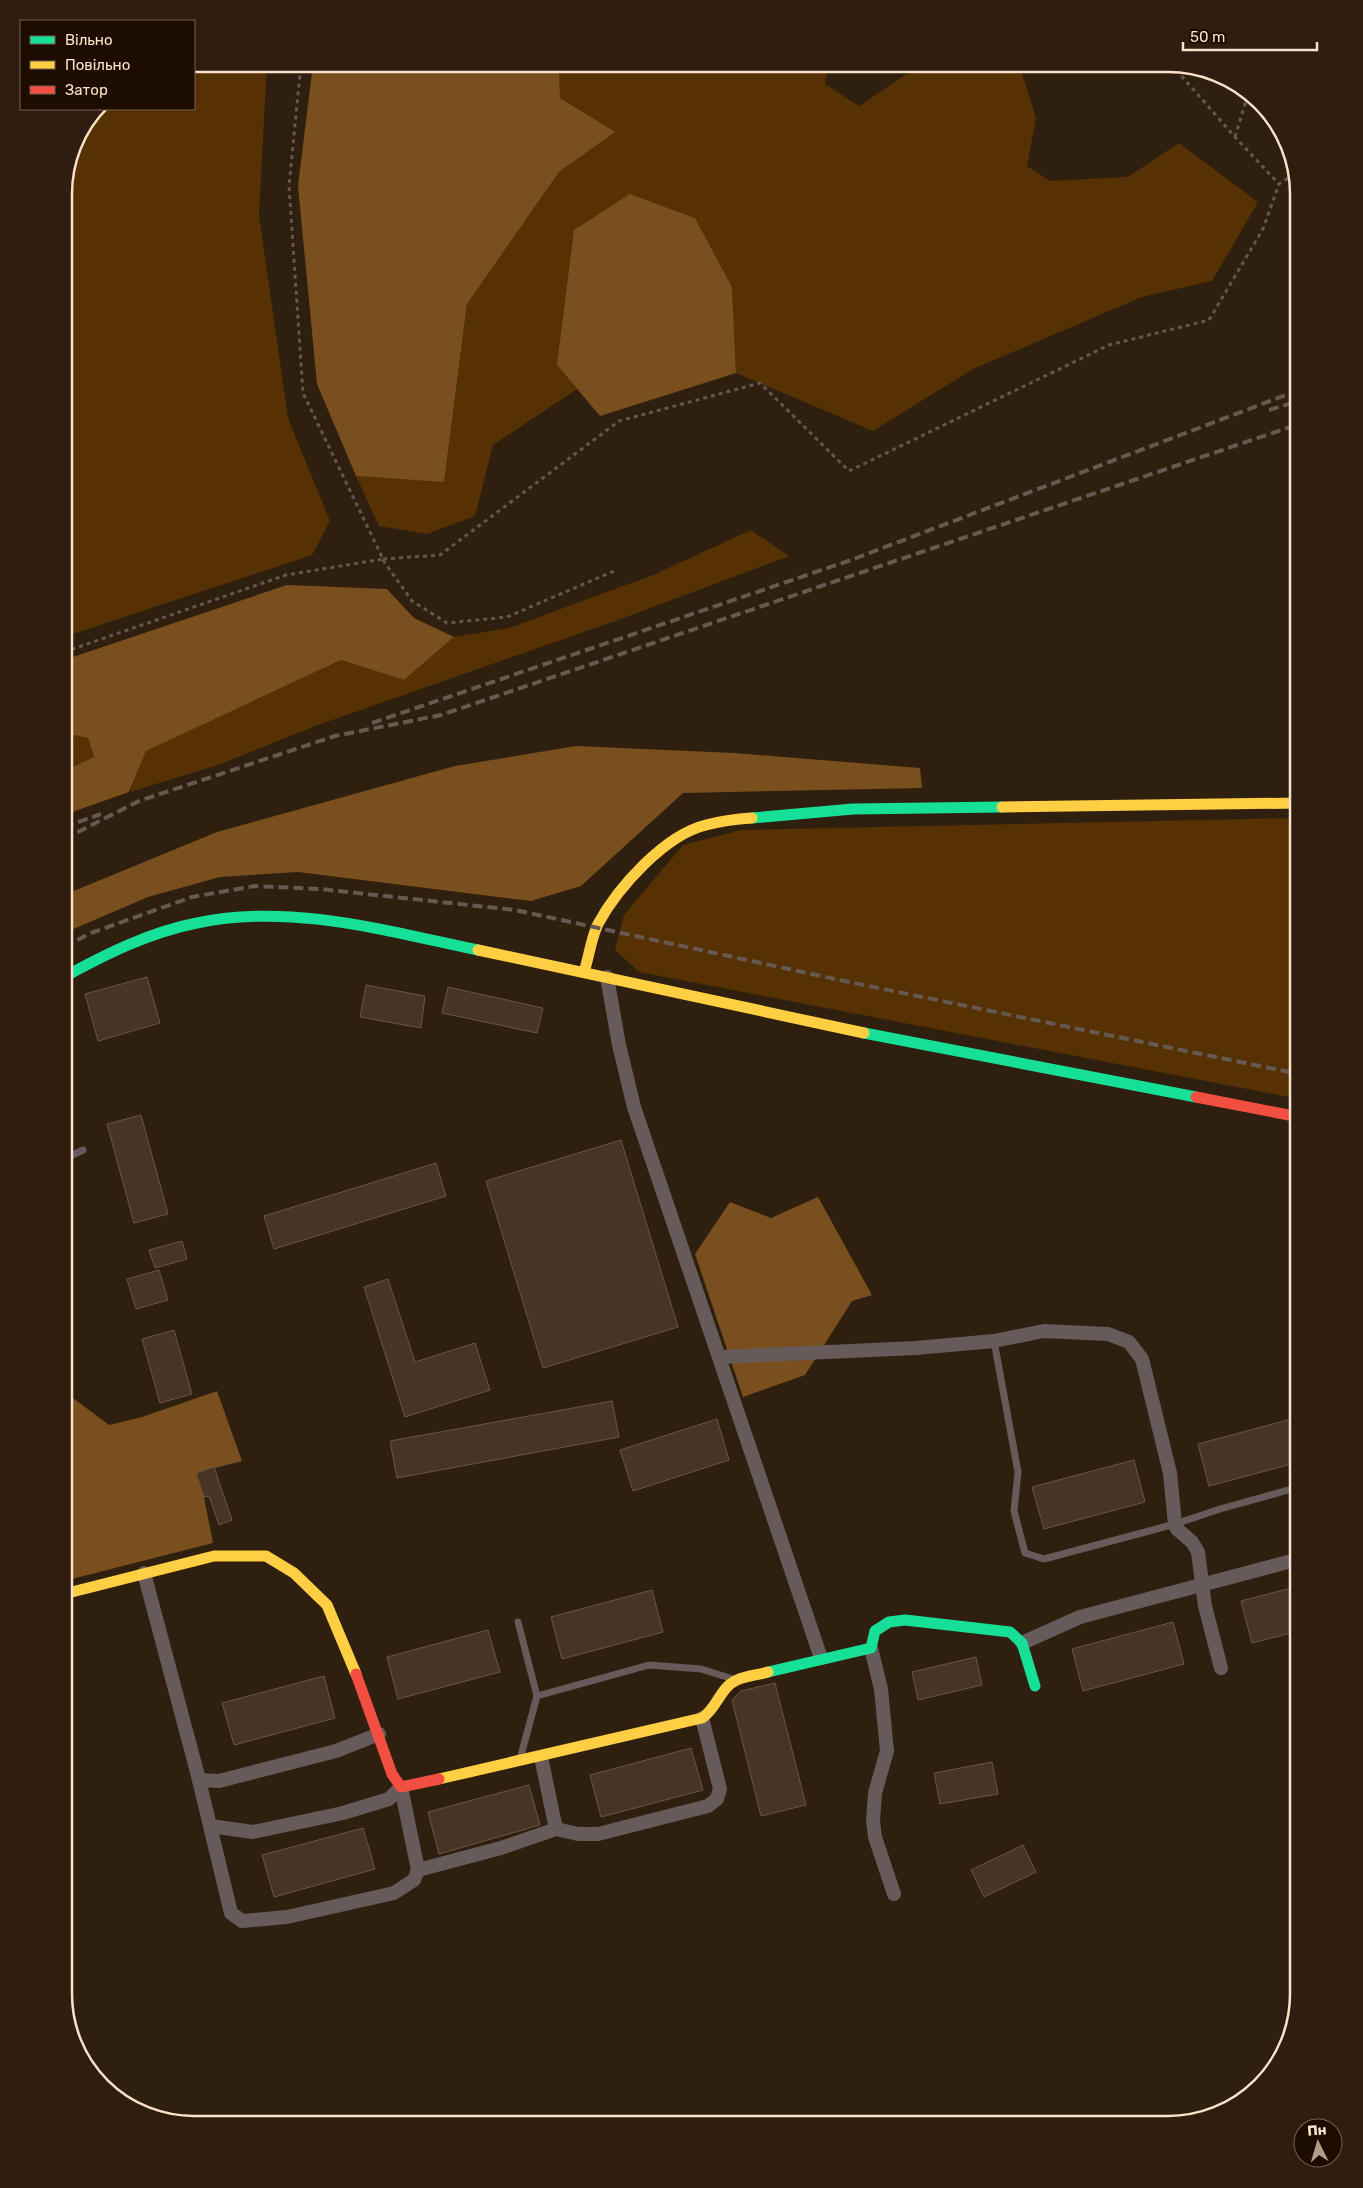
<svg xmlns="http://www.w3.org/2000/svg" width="1363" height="2188" font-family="Rubik,sans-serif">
<rect width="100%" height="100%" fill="#2f1f0e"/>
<g fill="#553103">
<polygon points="194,64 267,64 259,215 288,418 330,521 312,555 64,637 64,186 74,144 98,109 194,109"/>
<polygon points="577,64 829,64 825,84 859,106 905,75 946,64 1019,64 1036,118 1027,166 1050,181 1128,177 1179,143 1258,202 1212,281 1142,297 973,369 873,431 736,373 732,287 695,218 630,194 557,365 577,389 493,445 475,516 427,534 379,526 356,476 444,481 467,304 559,172 614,132 560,98 559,65"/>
<polygon points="751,530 789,556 621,619 318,725 221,764 130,792 145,751 341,660 404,680 454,637 509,628 653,575"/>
<polygon points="64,733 88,738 94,758 64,771"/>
<polygon points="1299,818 1299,1099 639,972 615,950 624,915 683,845 741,830"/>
</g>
<g fill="#794f1e">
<polygon points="313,64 577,64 559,65 560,98 615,132 559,172 467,304 444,482 356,476 317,384 298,186"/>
<polygon points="630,194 695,218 732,287 736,373 600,416 557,365 574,230"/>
<polygon points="287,585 387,589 414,618 454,637 404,680 341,660 146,751 129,792 64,815 64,771 94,757 88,738 64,733 64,660"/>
<polygon points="576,746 734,753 920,768 922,788 683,793 581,886 531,901 298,872 220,877 148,897 64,933 64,895 217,832 455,766"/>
<polygon points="818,1197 872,1295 852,1301 805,1375 743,1397 695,1254 730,1202 771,1218"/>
<polygon points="217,1391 242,1461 196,1473 204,1497 213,1543 64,1581 64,1396 73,1398 109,1425 142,1417"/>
</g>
<g fill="#483424" stroke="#6a5546">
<polygon points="147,977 160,1023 98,1041 85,994"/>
<polygon points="366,985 425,996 421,1028 360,1017"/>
<polygon points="448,987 543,1008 537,1033 442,1013"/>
<polygon points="141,1115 168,1214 134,1223 107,1124"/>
<polygon points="621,1140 678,1327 543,1368 486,1181"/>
<polygon points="436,1163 446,1196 274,1249 264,1216"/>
<polygon points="182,1241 187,1259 155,1268 149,1250"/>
<polygon points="159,1270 168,1300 136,1309 127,1279"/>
<polygon points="388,1279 415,1362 475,1343 490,1390 405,1417 364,1287"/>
<polygon points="174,1330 192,1394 160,1403 142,1339"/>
<polygon points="612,1401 619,1437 397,1478 390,1441"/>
<polygon points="1299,1417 1299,1462 1209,1486 1198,1444"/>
<polygon points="717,1419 729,1460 633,1491 620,1450"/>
<polygon points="1134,1460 1145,1502 1044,1529 1032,1487"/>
<polygon points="214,1467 232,1520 219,1525 209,1496 204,1497 196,1473"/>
<polygon points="1299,1586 1299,1631 1252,1643 1241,1601"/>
<polygon points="652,1590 663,1632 562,1659 551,1617"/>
<polygon points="1173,1622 1184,1664 1083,1691 1072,1649"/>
<polygon points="488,1630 500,1672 398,1699 387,1657"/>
<polygon points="976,1657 982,1685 918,1700 912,1672"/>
<polygon points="324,1676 335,1718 234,1745 222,1703"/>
<polygon points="775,1683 806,1805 761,1816 732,1700 741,1691"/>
<polygon points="691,1748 703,1790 601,1817 590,1775"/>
<polygon points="992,1762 998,1794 940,1804 934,1773"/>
<polygon points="529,1785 540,1825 439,1854 428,1812"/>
<polygon points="363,1828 375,1869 274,1897 262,1855"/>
<polygon points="1023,1845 1036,1872 984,1897 971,1870"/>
</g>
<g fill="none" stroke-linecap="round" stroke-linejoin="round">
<g stroke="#645650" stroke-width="3" stroke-dasharray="4 4" stroke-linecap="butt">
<polyline points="1171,64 1235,137 1279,184"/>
<polyline points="1235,137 1248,94"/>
<polyline points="383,559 440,555 619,421 760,383 849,471 1109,345 1209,320 1263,229 1279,184 1294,174"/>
<polyline points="383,560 412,601 447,623 507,617 614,571"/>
<polyline points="64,652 286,575 383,559 303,393 289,186 301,64"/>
</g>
<g stroke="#675a5a" stroke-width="7">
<polyline points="64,1159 83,1150"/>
<polyline points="994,1341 1018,1472 1014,1511 1025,1553 1044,1559 1175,1524 1220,1509 1299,1487"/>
<polyline points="518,1622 537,1696 520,1759"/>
<polyline points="537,1696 649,1665 701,1669 733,1679"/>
</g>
<g stroke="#675a5a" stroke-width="14">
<polyline points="607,977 619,1045 634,1107 821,1658"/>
<polyline points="719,1357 916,1348 994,1341 1044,1331 1108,1334 1129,1342 1142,1359 1170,1473 1175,1524 1177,1529 1192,1542 1198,1552 1205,1606 1221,1668"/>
<polyline points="144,1573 197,1772 231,1913 242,1921 287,1917 394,1893 414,1880 418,1870 401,1787"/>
<polyline points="1022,1643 1080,1617 1299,1559"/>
<polyline points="871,1648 881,1689 887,1751 875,1793 873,1821 875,1837 894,1894"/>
<polyline points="541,1757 556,1829"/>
<polyline points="199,1780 219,1781 336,1751 379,1734"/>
<polyline points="210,1826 253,1832 343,1813 389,1799 401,1787"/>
<polyline points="418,1870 501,1848 556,1829 578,1834 598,1834 708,1806 717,1799 720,1789 702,1718"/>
</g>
<g stroke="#16e098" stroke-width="11">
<polyline points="752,818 853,809 1002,807"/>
<path d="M 64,977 C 106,954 150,932 197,923 C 291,903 386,931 478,950"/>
<polyline points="864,1033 1196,1097"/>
<polyline points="768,1672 871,1648 875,1631 889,1622 905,1620 1010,1632 1022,1643 1035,1686"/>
</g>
<g stroke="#ffcf43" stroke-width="11">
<polyline points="1002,807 1299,803"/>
<polyline points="478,950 864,1033"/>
<path d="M 584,972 C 589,957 591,938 598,924 C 618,887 665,835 706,825 C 721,821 737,819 752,818"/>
<polyline points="64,1594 214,1556 266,1556 294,1573 327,1605 356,1674"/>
<path d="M 439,1779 L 702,1718 C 717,1709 720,1687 737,1680 C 746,1676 758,1675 768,1672"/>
</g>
<g stroke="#f24e42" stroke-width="11">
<polyline points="1196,1097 1299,1117"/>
<polyline points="356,1674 392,1774 401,1787 439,1779"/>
</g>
<g stroke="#665951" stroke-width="4" stroke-dasharray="10 5" stroke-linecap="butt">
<polyline points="1269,410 1299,401"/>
<polyline points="372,723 851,560 1299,390"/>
<polyline points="64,827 101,814"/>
<polyline points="64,839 139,801 335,736 441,715 1299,424"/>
<polyline points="64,947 91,933 192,897 255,886 320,889 515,910 849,982 1299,1074"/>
</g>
</g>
<path d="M0 0H1363V2188H0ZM194 72H1168A122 122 0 0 1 1290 194V1994A122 122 0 0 1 1168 2116H194A122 122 0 0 1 72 1994V194A122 122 0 0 1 194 72Z" fill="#2f1d10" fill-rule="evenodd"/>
<path fill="none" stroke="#fbe1c9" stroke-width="2.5" d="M194 72H1168A122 122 0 0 1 1290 194V1994A122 122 0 0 1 1168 2116H194A122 122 0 0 1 72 1994V194A122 122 0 0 1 194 72Z"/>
<rect x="20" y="20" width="175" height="90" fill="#1d0c00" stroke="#766150"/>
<rect x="30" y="36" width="25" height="8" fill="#16e098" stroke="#766150"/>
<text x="65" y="45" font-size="15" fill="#fbe1c9">Вільно</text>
<rect x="30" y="61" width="25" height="8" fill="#ffcf43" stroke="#766150"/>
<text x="65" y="70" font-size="15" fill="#fbe1c9">Повільно</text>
<rect x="30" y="86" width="25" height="8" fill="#f24e42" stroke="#766150"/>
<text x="65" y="95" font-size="15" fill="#fbe1c9">Затор</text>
<g transform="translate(1318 2143) rotate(355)"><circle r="24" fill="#1d0c00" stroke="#766150"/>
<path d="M0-4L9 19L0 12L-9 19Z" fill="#b49d88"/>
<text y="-8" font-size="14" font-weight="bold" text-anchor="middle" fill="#fbe1c9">Пн</text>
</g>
<path d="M1183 42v8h134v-8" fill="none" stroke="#fbe1c9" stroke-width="2.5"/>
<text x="1190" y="42" font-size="15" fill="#fbe1c9" stroke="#1d0c00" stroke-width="4" paint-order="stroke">50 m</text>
</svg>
